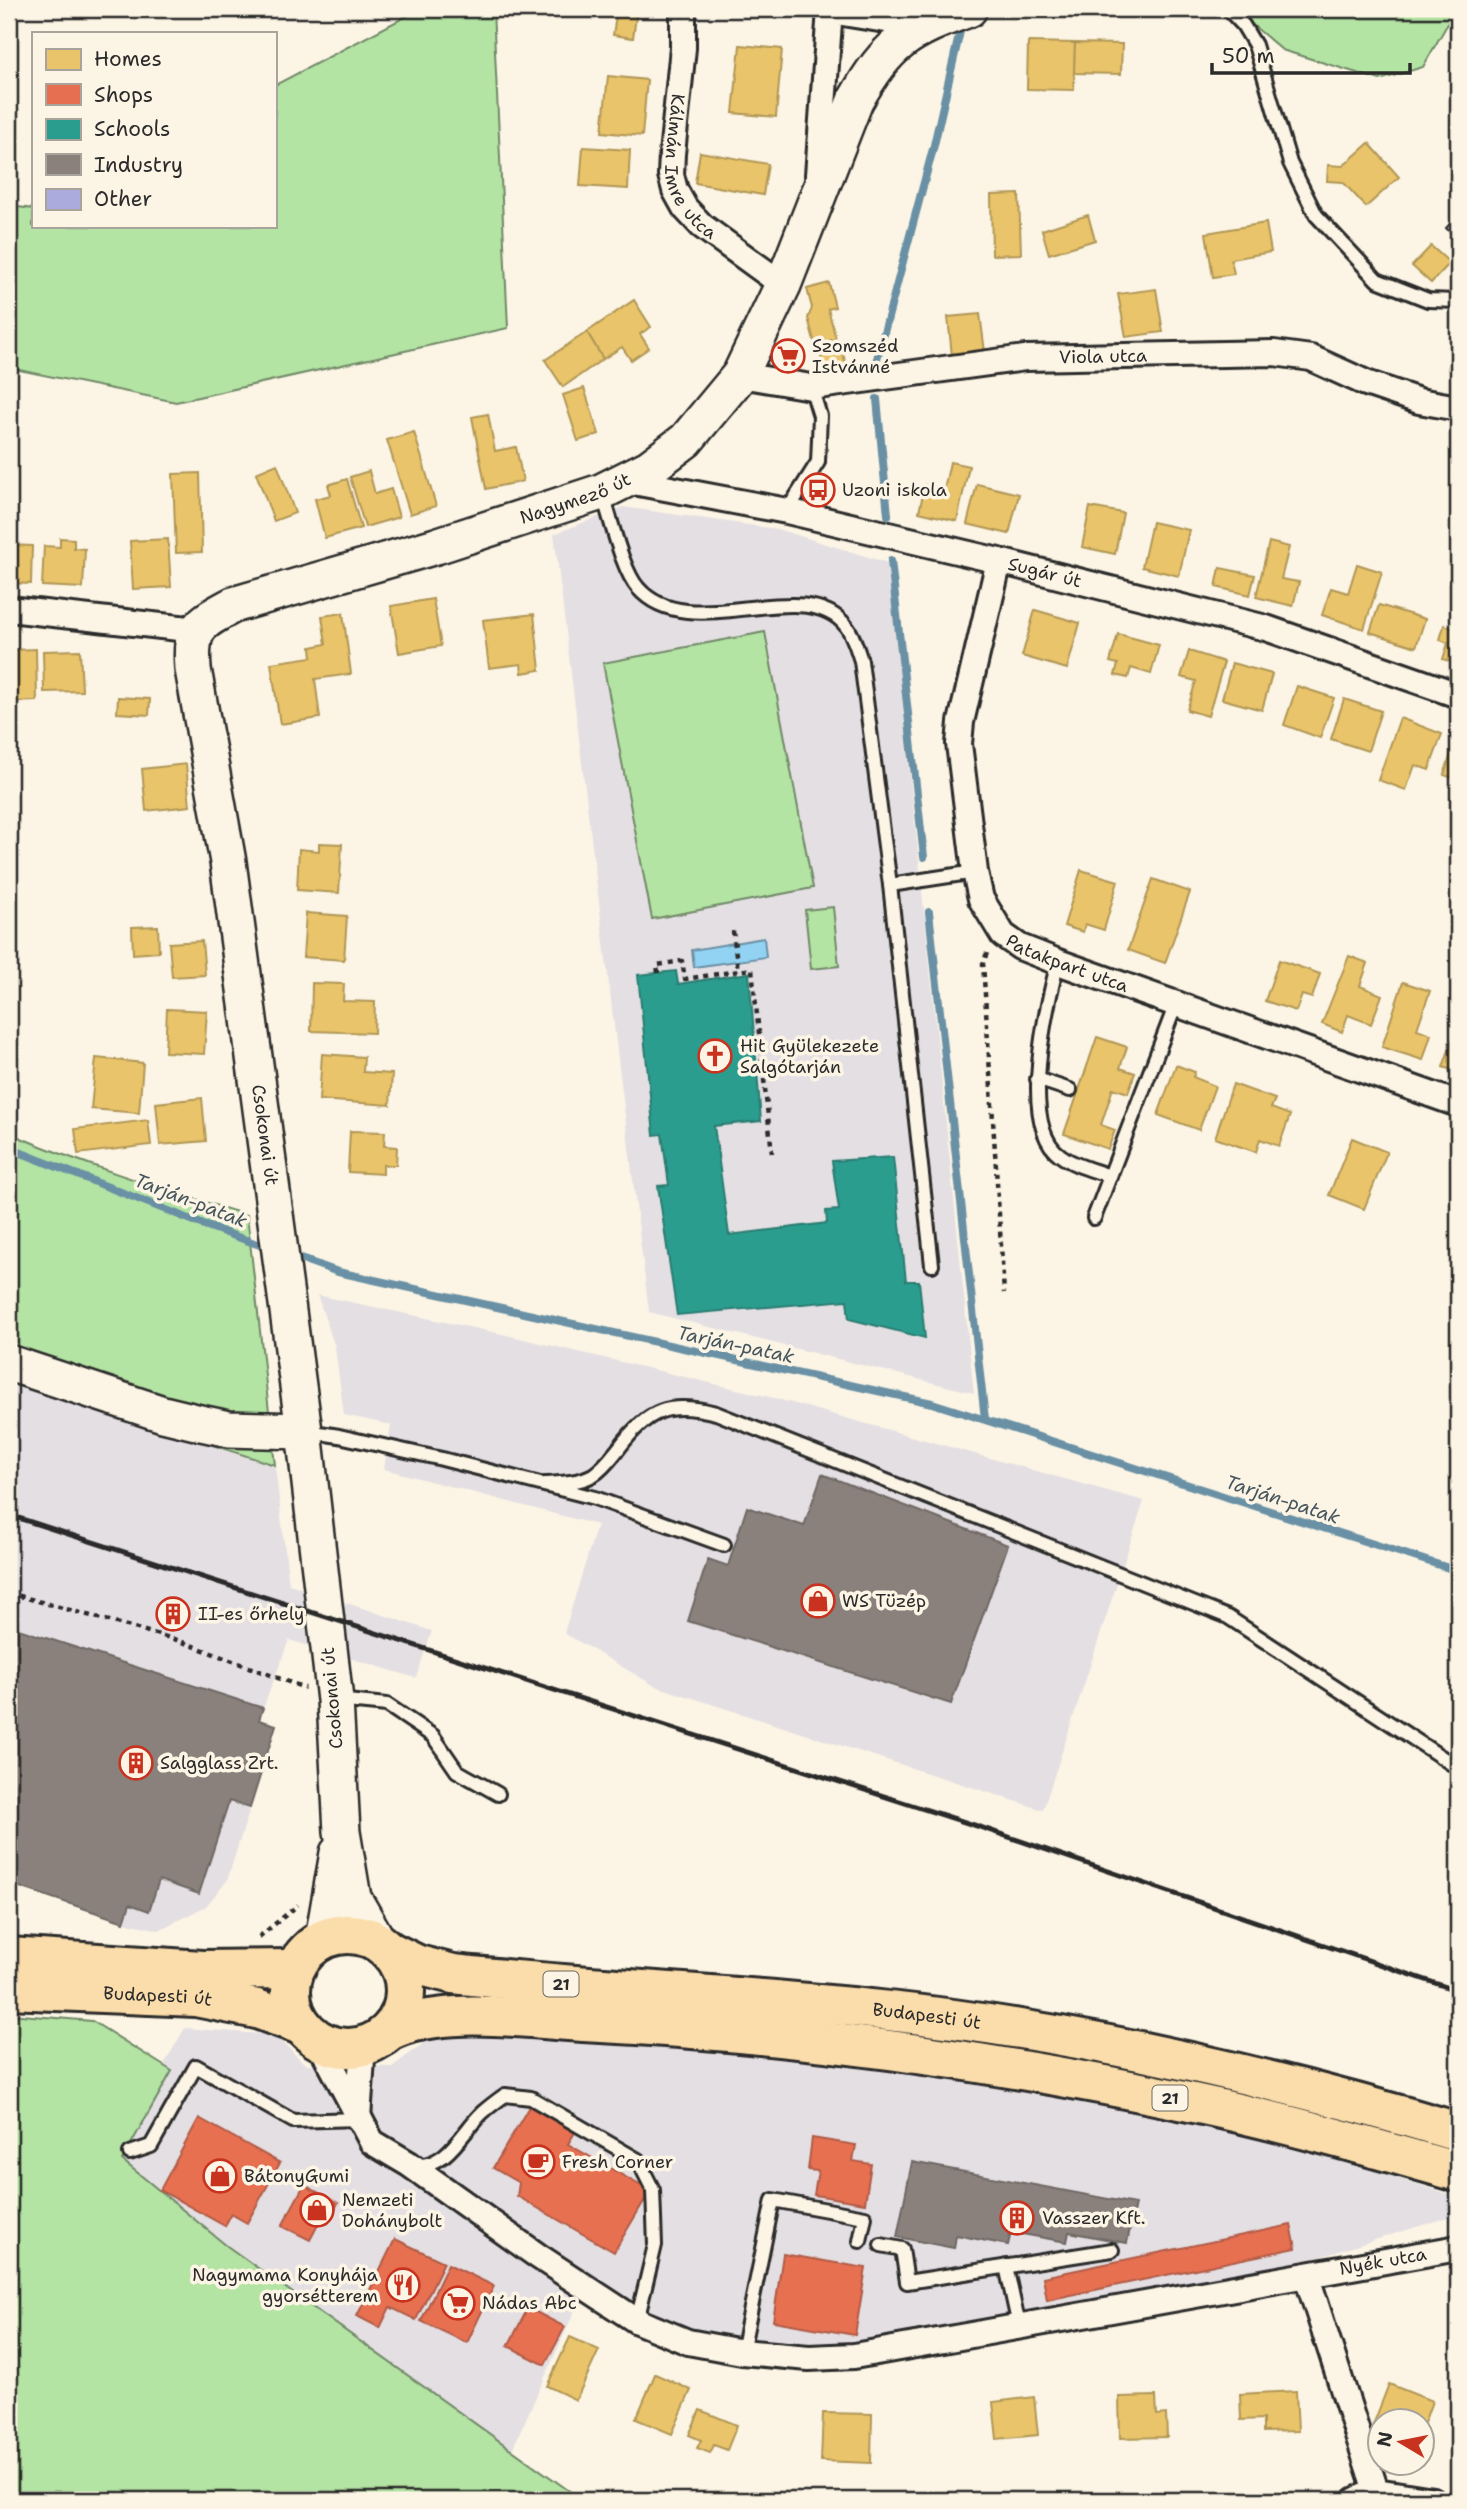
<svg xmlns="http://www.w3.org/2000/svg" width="1467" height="2509" font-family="'Shantell Sans',sans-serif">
<rect width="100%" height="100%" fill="#fcf5e5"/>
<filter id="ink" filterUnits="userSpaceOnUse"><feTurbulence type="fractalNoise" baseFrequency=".0143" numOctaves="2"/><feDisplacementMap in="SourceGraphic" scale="14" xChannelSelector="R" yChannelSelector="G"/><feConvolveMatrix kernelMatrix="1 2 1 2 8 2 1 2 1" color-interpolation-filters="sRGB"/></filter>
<g filter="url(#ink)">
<g fill="#e4dfe3">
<polygon points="623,507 777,529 888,563 974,1393 649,1312 554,534"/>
<polygon points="317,1295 502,1334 774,1398 1144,1501 1043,1810 655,1686 564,1633 597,1525 384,1469 391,1425 344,1415 335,1347"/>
<polygon points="9,1380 275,1465 289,1584 432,1631 416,1678 289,1640 259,1719 276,1725 227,1881 206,1906 159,1930 124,1922 14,1886 9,1900"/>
<polygon points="185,2028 275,2035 305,2064 392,2067 425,2042 457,2036 669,2048 876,2068 1065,2098 1202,2124 1357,2165 1458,2197 1458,2214 1304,2262 856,2346 805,2351 685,2329 628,2305 590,2277 512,2450 227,2246 122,2160 172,2072 163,2066"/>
</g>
<g fill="#b4e4a3" stroke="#708867" stroke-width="2">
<polygon points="420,9 493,9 508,328 176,402 9,368 9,206 33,209 33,226 275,226 275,85"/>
<polygon points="1234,9 1456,9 1423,67 1380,80 1282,50"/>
<polygon points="765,632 813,888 652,919 603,663"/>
<polygon points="833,907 839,966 811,969 805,910"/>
<path d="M 9,1133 C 86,1166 166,1190 247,1215 L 275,1465 L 9,1380 Z"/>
<polygon points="9,2014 92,2021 172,2071 122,2160 227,2246 582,2500 9,2500"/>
</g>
<polygon fill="#92d3f4" stroke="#6990a4" stroke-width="2" points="764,938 766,957 694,967 692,950"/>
<g fill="#e9c46a" stroke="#b09657" stroke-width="2">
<polygon points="617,9 637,9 633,38 613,35"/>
<polygon points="1028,42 1075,43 1074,90 1027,89"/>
<polygon points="1075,43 1122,44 1121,74 1074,73"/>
<polygon points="740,45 782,49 776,117 733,113"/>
<polygon points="608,76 647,80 642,136 602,132"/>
<polygon points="1369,143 1399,177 1366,207 1343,182 1327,181 1328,165 1343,166"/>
<polygon points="583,147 630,150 628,189 580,186"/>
<polygon points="700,152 768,164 763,195 695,183"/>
<polygon points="1019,194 1021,254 992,255 991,195"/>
<polygon points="1088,215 1095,240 1049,254 1042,230"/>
<polygon points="1266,223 1271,252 1231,259 1234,274 1213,277 1206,233"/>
<polygon points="1431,246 1450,263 1431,283 1412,266"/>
<polygon points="829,283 835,307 828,309 836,339 815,344 808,318 812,308 807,289"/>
<polygon points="1156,289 1163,332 1126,337 1118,294"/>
<polygon points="634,300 651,327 640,334 649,348 631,360 622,347 603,359 587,332"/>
<polygon points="980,314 985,352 952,356 948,317"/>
<polygon points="1458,330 1458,372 1448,369"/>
<polygon points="587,332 603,359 563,387 545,360"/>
<polygon points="841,344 846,366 825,372 819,350"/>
<polygon points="584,388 599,434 578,441 563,395"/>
<polygon points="488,414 495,451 516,447 523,481 486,489 472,417"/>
<polygon points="414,432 436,506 410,514 387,440"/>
<polygon points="950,462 969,466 957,521 919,512 925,485 944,490"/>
<polygon points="277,464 295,513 274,521 256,473"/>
<polygon points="369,471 375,494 391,489 399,517 365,527 350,477"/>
<polygon points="200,473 202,552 176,553 173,474"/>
<polygon points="347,479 361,528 325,538 315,499 331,495 328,485"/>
<polygon points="977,484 1019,494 1009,534 967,524"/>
<polygon points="1090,507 1123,513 1115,554 1082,547"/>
<polygon points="1152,522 1189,530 1179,576 1142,567"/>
<polygon points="60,538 74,539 74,548 85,549 83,588 42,586 44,546 60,547"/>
<polygon points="168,539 171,587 133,589 130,541"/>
<polygon points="1269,542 1289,547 1281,579 1299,582 1293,606 1256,597"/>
<polygon points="9,545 32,546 31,584 9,583"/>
<polygon points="1357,564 1382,572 1364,629 1322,615 1331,588 1348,593"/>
<polygon points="1220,568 1255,575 1250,595 1216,587"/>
<polygon points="433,599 441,646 399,653 391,606"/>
<polygon points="1379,605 1425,619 1416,647 1370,632"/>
<polygon points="1035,610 1080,623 1067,669 1022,656"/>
<polygon points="343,613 351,674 315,679 320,718 280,724 271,663 312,657 311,647 326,644 322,616"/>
<polygon points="534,614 540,670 522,673 521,664 489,668 483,620"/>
<polygon points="1454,622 1458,624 1458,664 1443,659 1448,643 1440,640 1444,625 1453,628"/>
<polygon points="1118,634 1159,645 1151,674 1131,668 1128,678 1115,675 1118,664 1110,662"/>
<polygon points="36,649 37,701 13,702 12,650"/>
<polygon points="80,650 82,691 44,692 43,651"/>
<polygon points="1189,651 1224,662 1208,716 1187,710 1196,681 1181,677"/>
<polygon points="1232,663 1272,674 1262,710 1222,699"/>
<polygon points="1297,686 1334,698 1320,738 1284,725"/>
<polygon points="118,697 150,699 149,715 117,713"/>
<polygon points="1344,699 1381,711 1368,751 1331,739"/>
<polygon points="1400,718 1442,734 1429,770 1415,765 1406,790 1378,780"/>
<polygon points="1455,742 1458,743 1458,780 1444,775"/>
<polygon points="186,764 190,806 146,811 142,769"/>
<polygon points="319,843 342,844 339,893 297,890 299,849 319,851"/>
<polygon points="1081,870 1118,881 1104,930 1085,924 1083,932 1064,926"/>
<polygon points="1153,879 1190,892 1165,963 1128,950"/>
<polygon points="306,913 347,916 344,960 303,957"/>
<polygon points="158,926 159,952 133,954 132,927"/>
<polygon points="202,941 205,975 172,977 169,943"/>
<polygon points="1349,956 1368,963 1360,986 1382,995 1371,1024 1348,1015 1342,1032 1322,1024"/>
<polygon points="1279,960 1320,974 1312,998 1302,995 1296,1011 1265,1001"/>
<polygon points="1403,982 1430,991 1417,1029 1431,1034 1423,1060 1382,1047"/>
<polygon points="312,983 344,984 343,1001 375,1002 374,1033 311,1031"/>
<polygon points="167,1009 207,1011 204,1054 165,1052"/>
<polygon points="1458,1024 1458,1072 1443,1067"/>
<polygon points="1097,1037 1127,1047 1120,1068 1135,1073 1128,1093 1113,1088 1101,1125 1115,1130 1108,1149 1064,1134"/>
<polygon points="322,1054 364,1057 363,1072 392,1074 390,1105 319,1100"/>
<polygon points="96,1058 143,1063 139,1113 91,1109"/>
<polygon points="1176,1065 1195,1072 1193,1077 1215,1086 1199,1130 1158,1115"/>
<polygon points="1233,1084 1275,1099 1271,1108 1290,1115 1279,1146 1260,1139 1256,1152 1215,1138"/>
<polygon points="202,1098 206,1141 160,1145 156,1103"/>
<polygon points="148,1120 151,1145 78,1154 75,1129"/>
<polygon points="350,1131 385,1132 384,1146 397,1147 396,1165 383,1165 383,1174 348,1172"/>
<polygon points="1352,1138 1387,1152 1364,1209 1329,1195"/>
<polygon points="570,2337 599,2350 576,2400 547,2386"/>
<polygon points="655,2374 691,2390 672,2434 636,2419"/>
<polygon points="1389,2384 1432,2401 1422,2429 1422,2422 1380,2422 1380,2428 1373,2425"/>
<polygon points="1296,2391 1298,2431 1263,2432 1263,2419 1241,2420 1240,2394"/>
<polygon points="1156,2396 1157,2415 1166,2414 1167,2437 1120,2438 1119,2397"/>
<polygon points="1034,2397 1038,2435 997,2439 993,2402"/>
<polygon points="700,2410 737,2425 727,2450 714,2445 710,2453 697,2448 701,2440 689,2435"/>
<polygon points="823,2413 872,2414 871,2463 821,2461"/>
</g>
<g fill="#e76f51" stroke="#af5b46" stroke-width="2">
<polygon points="531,2103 577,2129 568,2144 650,2191 614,2252 517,2196 519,2183 493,2168"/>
<polygon points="199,2118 280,2163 247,2223 231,2214 225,2226 160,2190"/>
<polygon points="812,2138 856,2145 853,2161 871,2164 865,2203 814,2195 818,2171 808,2170"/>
<polygon points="304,2185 338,2203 328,2223 321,2219 310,2240 282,2226"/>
<polygon points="1291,2225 1296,2248 1047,2300 1043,2277"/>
<polygon points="395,2239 444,2262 416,2320 390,2307 380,2328 357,2316"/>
<polygon points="783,2254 866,2268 855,2335 773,2321"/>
<polygon points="448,2264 494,2286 467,2343 421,2321"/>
<polygon points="528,2308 565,2327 545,2365 508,2346"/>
</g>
<polygon fill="#2a9d8f" stroke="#2a7b71" stroke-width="2" points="676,971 678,984 749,973 761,1121 714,1126 729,1235 827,1223 826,1211 839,1210 832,1161 893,1157 906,1281 919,1281 925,1338 849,1319 847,1300 677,1315 658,1186 669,1185 662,1134 654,1135 638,975"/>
<g fill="#8a817c" stroke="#6e6764" stroke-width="2">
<polygon points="822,1474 1008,1545 951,1704 688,1621 708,1559 728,1566 747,1507 804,1526"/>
<polygon points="163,1605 187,1612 183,1624 159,1616"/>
<polygon points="9,1626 263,1708 259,1720 276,1725 250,1808 229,1801 199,1894 159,1880 149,1911 130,1904 124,1922 14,1885 9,1900"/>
<polygon points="912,2162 1135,2204 1127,2243 1069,2232 1067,2242 1011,2232 1008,2245 956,2235 954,2248 897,2237"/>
</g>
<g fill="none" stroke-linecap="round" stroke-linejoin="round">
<g stroke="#6990a4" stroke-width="8">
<polyline points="874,370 934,145 961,27"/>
<polyline points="877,399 888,515"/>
<polyline points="891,561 924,857"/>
<polyline points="929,912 985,1419"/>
<polyline points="9,1148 207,1226 271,1249"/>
<polyline points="290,1255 338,1272 932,1403 1458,1571"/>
</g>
</g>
<polygon fill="#abacdd" stroke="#2b2b2b" stroke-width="2" points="1458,215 1458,241 1446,228"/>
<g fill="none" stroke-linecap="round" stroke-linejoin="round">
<defs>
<g id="lane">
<polyline points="1228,9 1243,25 1255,45 1290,163 1316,215 1377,280 1428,300 1458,301"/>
<path d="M 602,493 C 611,518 622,570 638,588 C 688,646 804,572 846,626 C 854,636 857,649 861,661 L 890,885 L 932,1265"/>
<polyline points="787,511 818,462 820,416 811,387"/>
<polyline points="890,885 975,872"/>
<path d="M 1058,962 C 1047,1004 1018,1125 1060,1155 C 1074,1166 1094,1170 1110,1176"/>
<polyline points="1037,1079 1070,1090"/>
<polyline points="1094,1218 1176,1004"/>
<polyline points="307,1431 339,1436 442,1459 595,1498 724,1545"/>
<path d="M 545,1484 C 561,1483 578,1483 593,1475 C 604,1468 611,1458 619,1448 C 648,1409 669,1401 716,1413 L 1228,1617 L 1458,1768"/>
<polyline points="336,1700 387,1705 433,1736 457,1771 498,1794"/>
<polyline points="130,2153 151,2146 196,2066 293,2121 358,2119"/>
<path d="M 416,2165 C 447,2168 464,2129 483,2112 C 490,2106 498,2100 505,2095 L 531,2098 L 638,2160 L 653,2190 L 655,2245 L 637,2321"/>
<polyline points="881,2245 902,2249 907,2282 1112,2250"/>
<polyline points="1006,2266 1019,2326"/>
<polyline points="742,2352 773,2200 865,2217 860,2241"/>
</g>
<g id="street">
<path id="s1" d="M 683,9 L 683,48 L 672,154 L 671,175 L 675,190 L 685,208 L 702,226 L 783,285"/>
<polyline points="830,11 923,26"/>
<polyline points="818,175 830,9"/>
<path id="s2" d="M 740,375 L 811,387 L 1025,358 L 1274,353 L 1311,358 L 1366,383 L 1419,401 L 1458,408"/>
<path id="s3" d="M 623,480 L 787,511 L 999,561 L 1266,628 L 1458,695"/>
<path id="s4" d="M 999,561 L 961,722 L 959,744 L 975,872 L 981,899 L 1003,935 L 1020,947 L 1058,962 L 1458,1104"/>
<polyline points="9,609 197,630"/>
<path id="s5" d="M 318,2040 L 372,2142 L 409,2164 L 538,2256 L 637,2321 L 688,2342 L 742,2352 L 809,2358 L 854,2356 L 1458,2248"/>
<polyline points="358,2118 362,2059 369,2045"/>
<polyline points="1307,2277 1376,2491"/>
<polyline points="1356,2500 1376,2491 1433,2500"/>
</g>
<g id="secondary">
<polyline points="9,1363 163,1414 196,1422 229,1429 304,1431"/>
<polyline points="323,1939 338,1853"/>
<path id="s6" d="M 379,1943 L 353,1898 L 342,1832 L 335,1700 L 304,1431 L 228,862 L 193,669 C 190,627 198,624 233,605 L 436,546 L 601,492 L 649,468 L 686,440 L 740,375 L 783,285 L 855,101 C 888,43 907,31 969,9"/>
</g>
<g id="primary">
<circle cx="348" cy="1991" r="57"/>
<path id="s7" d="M 389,1951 L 418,1965 L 453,1974 C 595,1989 738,1994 880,2010 C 1076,2031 1270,2076 1458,2132"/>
<polyline points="9,1957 202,1970 294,1969"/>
<path id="s8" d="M 9,1989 L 196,1997 L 257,2009 L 301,2025"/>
<path d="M 389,2031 C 442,2005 525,2019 583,2022 C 789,2032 993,2060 1194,2103 C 1283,2122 1371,2147 1458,2172"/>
</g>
</defs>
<use href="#lane" stroke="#2b2b2b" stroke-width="18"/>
<use href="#street" stroke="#2b2b2b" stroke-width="30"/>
<use href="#secondary" stroke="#2b2b2b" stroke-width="40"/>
<use href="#primary" stroke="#2b2b2b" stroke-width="44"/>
<g stroke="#2b2b2b" stroke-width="4.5" stroke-dasharray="5 5" stroke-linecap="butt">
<polyline points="733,931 738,971"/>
<polyline points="987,953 983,963 1004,1293"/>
<polyline points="658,973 657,965 682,961 685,979 752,969 772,1153"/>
<polyline points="9,1593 177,1640 305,1688"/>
<polyline points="259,1937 298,1905"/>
</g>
<use href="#lane" stroke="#fcf5e5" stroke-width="12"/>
<use href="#street" stroke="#fcf5e5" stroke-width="24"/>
<use href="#secondary" stroke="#fcf5e5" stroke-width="35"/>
<use href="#primary" stroke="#fbddab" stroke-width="38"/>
<polyline stroke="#2b2b2b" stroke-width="5" points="9,1515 977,1826 1458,1991"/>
</g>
</g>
<defs>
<symbol id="supermarket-ring" viewBox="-11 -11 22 22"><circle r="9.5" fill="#fcf5e5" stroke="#c8321e" stroke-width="1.5"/><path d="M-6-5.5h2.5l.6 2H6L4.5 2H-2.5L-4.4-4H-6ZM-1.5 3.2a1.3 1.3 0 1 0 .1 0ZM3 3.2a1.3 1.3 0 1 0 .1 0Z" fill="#c8321e"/></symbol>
<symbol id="bus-ring" viewBox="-11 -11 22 22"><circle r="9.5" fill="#fcf5e5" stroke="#c8321e" stroke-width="1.5"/><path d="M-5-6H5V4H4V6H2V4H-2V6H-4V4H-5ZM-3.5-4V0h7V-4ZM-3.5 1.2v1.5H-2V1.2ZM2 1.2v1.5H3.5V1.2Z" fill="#c8321e"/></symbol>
<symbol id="church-ring" viewBox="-11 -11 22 22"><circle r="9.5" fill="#fcf5e5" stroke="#c8321e" stroke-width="1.5"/><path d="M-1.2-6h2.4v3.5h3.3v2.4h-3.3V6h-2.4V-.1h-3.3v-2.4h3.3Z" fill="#c8321e"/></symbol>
<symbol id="shop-ring" viewBox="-11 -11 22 22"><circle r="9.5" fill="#fcf5e5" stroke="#c8321e" stroke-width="1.5"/><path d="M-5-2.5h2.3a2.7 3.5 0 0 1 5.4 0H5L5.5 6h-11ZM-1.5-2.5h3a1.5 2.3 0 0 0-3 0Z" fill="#c8321e"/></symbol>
<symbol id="building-ring" viewBox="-11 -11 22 22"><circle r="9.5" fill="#fcf5e5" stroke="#c8321e" stroke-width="1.5"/><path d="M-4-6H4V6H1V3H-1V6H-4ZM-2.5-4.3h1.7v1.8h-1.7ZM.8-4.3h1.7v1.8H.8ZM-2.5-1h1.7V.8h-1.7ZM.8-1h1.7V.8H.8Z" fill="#c8321e"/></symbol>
<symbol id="cafe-ring" viewBox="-11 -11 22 22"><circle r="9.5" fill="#fcf5e5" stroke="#c8321e" stroke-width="1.5"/><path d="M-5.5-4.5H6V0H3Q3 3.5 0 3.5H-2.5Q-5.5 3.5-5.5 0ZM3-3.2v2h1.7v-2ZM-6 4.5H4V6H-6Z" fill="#c8321e"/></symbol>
<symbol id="restaurant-ring" viewBox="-11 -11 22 22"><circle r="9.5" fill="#fcf5e5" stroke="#c8321e" stroke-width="1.5"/><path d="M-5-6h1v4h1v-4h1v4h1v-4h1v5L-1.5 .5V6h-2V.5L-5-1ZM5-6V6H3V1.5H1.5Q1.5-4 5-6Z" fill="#c8321e"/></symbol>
</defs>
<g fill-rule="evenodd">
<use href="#supermarket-ring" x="769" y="337" width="38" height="38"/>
<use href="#bus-ring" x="799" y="471" width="38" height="38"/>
<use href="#church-ring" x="696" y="1037" width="38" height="38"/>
<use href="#shop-ring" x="799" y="1582" width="38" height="38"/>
<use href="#building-ring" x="154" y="1595" width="38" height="38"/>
<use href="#building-ring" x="117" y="1744" width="38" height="38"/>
<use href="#cafe-ring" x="519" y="2143" width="38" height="38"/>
<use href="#shop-ring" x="201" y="2157" width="38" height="38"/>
<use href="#shop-ring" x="298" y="2191" width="38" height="38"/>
<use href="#building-ring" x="998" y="2199" width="38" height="38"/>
<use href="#restaurant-ring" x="384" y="2266" width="38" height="38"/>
<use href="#supermarket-ring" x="439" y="2284" width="38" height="38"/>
</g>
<g text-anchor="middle" stroke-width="7" stroke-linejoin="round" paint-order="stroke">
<g fill="#fcf5e5" stroke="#6a6863" stroke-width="2">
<rect x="543.5" y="1971.5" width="35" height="25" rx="5"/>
<rect x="1152.5" y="2085.5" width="35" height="25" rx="5"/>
</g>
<g font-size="16" font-weight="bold" fill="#2b2b2b">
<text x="561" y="1990">21</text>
<text x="1170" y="2104">21</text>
</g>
<g font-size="18" fill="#2b2b2b" stroke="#fcf5e5">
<text dy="6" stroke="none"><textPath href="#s1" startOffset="164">Kálmán Imre utca</textPath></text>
<text dy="6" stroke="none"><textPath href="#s2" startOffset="366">Viola utca</textPath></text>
<text dy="6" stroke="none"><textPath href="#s6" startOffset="1734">Nagymező út</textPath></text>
<text dy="6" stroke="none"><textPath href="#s3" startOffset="432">Sugár út</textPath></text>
<text dy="6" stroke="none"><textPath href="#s4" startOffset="457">Patakpart utca</textPath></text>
<text transform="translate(265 1135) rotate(82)" y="6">Csokonai út</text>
<text transform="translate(332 1698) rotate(-95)" y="6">Csokonai út</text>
<text dy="6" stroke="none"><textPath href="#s8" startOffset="149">Budapesti út</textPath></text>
<text dy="6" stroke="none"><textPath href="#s7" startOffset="544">Budapesti út</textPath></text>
<text dy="6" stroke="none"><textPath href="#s5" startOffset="1195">Nyék utca</textPath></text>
</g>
<g font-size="18" fill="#2b2b2b" stroke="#fcf5e5" text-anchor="start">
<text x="812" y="352">Szomszéd<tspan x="812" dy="21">Istvánné</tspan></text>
<text x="842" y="496">Uzoni iskola</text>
<text x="740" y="1052">Hit Gyülekezete<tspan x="740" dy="21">Salgótarján</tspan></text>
<text x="842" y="1607">WS Tüzép</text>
<text x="198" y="1620">II-es őrhely</text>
<text x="160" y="1769">Salgglass Zrt.</text>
<text x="562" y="2168">Fresh Corner</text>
<text x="244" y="2182">BátonyGumi</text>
<text x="342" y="2206">Nemzeti<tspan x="342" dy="21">Dohánybolt</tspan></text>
<text x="1042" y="2224">Vasszer Kft.</text>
<text x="378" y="2281" text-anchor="end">Nagymama Konyhája<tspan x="378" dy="21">gyorsétterem</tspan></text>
<text x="482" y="2309">Nádas Abc</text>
</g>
<g font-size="19" font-style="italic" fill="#45555d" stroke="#fcf5e5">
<text transform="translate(191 1200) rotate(21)" y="7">Tarján-patak</text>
<text transform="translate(736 1344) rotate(12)" y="7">Tarján-patak</text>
<text transform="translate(1283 1499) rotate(18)" y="7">Tarján-patak</text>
</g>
</g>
<rect width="1467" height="2509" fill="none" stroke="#fcf5e5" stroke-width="35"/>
<rect x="18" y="18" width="1432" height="2474" fill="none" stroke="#2b2b2b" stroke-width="2.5" filter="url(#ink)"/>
<rect x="32" y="32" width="245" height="196" fill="#fcf5e5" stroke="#a8a49b" stroke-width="2"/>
<rect x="46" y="49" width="35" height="21" fill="#e9c46a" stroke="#a8a49b" stroke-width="2"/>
<text x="94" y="66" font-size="21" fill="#2b2b2b">Homes</text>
<rect x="46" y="84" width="35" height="21" fill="#e76f51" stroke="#a8a49b" stroke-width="2"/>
<text x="94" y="102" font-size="21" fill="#2b2b2b">Shops</text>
<rect x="46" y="119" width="35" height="21" fill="#2a9d8f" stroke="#a8a49b" stroke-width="2"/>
<text x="94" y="136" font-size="21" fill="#2b2b2b">Schools</text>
<rect x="46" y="154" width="35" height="21" fill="#8a817c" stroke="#a8a49b" stroke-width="2"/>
<text x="94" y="172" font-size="21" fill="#2b2b2b">Industry</text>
<rect x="46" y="189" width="35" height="21" fill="#abacdd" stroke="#a8a49b" stroke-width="2"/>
<text x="94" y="206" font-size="21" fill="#2b2b2b">Other</text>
<g transform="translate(1401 2442) rotate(280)"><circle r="33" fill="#fcf5e5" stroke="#a8a49b" stroke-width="2"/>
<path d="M0-5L12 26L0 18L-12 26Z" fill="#c8321e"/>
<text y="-10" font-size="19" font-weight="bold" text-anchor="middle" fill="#2b2b2b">N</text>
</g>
<path d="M1212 63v10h198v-10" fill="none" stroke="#2b2b2b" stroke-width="3.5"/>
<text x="1222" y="63" font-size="21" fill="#2b2b2b" stroke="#fcf5e5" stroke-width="5" paint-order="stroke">50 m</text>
</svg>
